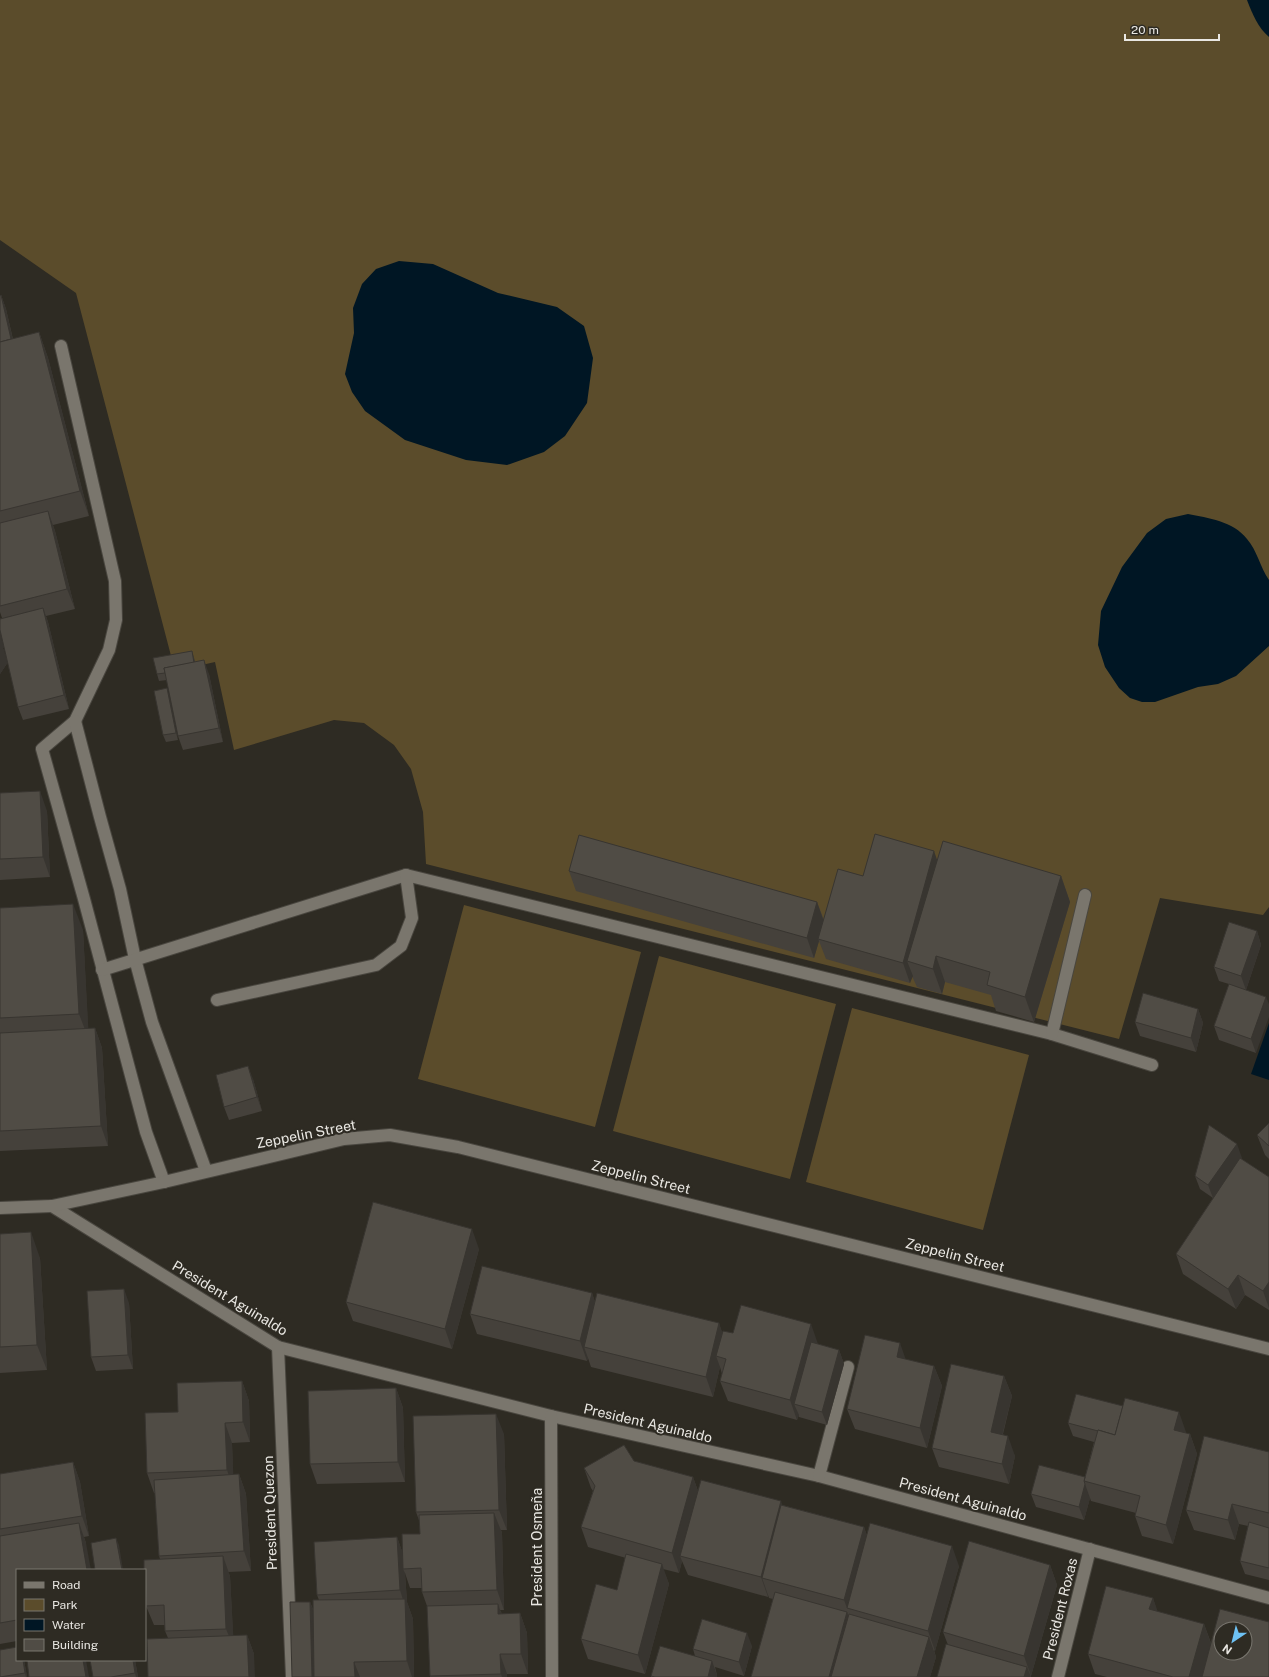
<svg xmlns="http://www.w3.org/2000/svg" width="1269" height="1677" font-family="'Public Sans',sans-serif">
<rect width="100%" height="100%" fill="#2e2b23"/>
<g fill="#5b4c2b">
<polygon points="0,0 1269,0 1269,907 1263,915 1160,898 1119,1039 426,864 423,812 411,769 394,745 364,723 334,720 234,750 215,662 175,671 76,293 0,240"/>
<polygon points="464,905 641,952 595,1127 418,1079"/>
<polygon points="659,956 836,1004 790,1179 613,1131"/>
<polygon points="852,1008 1029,1055 983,1230 806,1182"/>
</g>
<g fill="#001624">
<path d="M 1247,0 L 1269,0 L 1269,37 C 1258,28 1252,13 1247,0 Z"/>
<polygon points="399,261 433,264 498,293 557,307 584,326 593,358 587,403 565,436 544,452 507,465 466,460 405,440 365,411 352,392 345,374 354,333 353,308 362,284 376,269"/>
<path d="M 1188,514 C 1208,518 1233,521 1247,539 C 1257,550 1260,567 1269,580 L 1269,646 L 1236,676 L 1218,684 L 1198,687 L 1155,702 L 1142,702 L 1130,698 L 1119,688 L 1105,667 L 1098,645 L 1101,611 L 1122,567 L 1147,533 L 1166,519 Z"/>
<polygon points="1269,1023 1269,1080 1251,1074"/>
</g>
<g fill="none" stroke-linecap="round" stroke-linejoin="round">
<defs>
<g id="minor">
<polyline points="61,346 115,581 116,620 109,650 75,721 42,749 84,899 146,1132 164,1182"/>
<polyline points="75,721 100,817 120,889 135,959 152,1022 206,1171"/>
<polyline points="102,970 406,875 1052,1034 1152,1065"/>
<polyline points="217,1000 376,965 401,946 412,918 406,875"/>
<polyline points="1052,1034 1085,895"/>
<polyline points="52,1206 278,1347 551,1416 819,1476 1269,1598"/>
<polyline points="0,1208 52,1206 164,1182 344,1139 390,1135 458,1147 1269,1349"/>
<polyline points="278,1347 292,1677"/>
<polyline points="551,1416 552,1677"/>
<polyline points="819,1476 848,1367"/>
<polyline points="1058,1677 1090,1549"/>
</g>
</defs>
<use href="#minor" stroke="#49463f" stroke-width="14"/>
<use href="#minor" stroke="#7a766d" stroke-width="12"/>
</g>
<g fill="#45413b" fill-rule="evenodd">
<path d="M 1,295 L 6,309 L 13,339 L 39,332 L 48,358 L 89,516 L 53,525 L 55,531 L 75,609 L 46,616 L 48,622 L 69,709 L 23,720 L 18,707 L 8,662 L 0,674 L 0,619 L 2,618 L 0,612 L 0,296 ZM 4,647 L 6,657 L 3,648 Z"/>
<polygon points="194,658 195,662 209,674 223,742 183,750 178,736 167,680 159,681 157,674"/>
<polygon points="167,688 169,695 178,740 166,742 163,735"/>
<polygon points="0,793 47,811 50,877 0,880"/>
<polygon points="937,860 1061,876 1070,902 1034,1022 996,1011 991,995 945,982 942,994 917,987 912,976 910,983 826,959 819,941 814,958 576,891 569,871 817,902 824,920 863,876"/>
<polygon points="0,908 83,930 88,1029 95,1028 102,1048 108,1146 0,1151"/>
<polygon points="1257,931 1261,945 1246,990 1256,1053 1219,1040 1214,1026 1229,984 1219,981 1214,967"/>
<polygon points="1198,1009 1203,1023 1196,1052 1140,1036 1135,1022"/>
<polygon points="253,1079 262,1111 229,1120 224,1107"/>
<polygon points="1269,1123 1269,1159 1265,1155 1257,1135"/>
<polygon points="1242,1158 1241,1159 1269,1177 1269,1310 1245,1295 1236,1309 1183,1274 1176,1254 1213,1198 1200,1189 1195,1176"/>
<polygon points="0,1234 40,1258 47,1370 0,1373"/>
<polygon points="479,1249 452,1349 353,1321 346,1302"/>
<polygon points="592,1293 595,1302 719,1323 722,1333 733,1333 818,1344 839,1350 844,1364 827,1425 799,1417 799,1415 797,1420 728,1401 720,1381 722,1374 720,1367 713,1397 591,1367 588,1358 587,1361 477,1334 470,1314"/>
<polygon points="129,1303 133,1369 96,1371 91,1357"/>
<polygon points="905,1359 934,1366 942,1386 927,1448 855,1429 847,1409"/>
<polygon points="1004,1376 1012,1396 1003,1434 1015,1456 1009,1484 939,1467 932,1448"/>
<polygon points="242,1381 249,1401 250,1442 232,1443 233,1474 239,1474 246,1494 251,1571 228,1572 230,1576 233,1635 247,1635 254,1654 168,1638 165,1631 165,1625 154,1625 146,1606 160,1559 159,1556 155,1493 154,1493 147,1473 178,1412"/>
<polygon points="396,1388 403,1408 405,1482 317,1484 310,1464"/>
<polygon points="1068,1423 1186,1432 1186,1433 1190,1434 1197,1454 1173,1544 1142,1536 1135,1516 1136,1513 1091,1501 1090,1498 1084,1520 1036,1507 1031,1494 1085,1477 1094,1442 1073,1436"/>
<polygon points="504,1434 507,1530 501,1530 502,1533 504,1610 500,1610 502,1614 520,1613 527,1633 528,1674 507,1674 507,1677 430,1677 427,1606 422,1592 422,1588 410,1588 405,1573 407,1602 413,1619 414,1677 292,1677 310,1602 313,1609 319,1600 317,1595 397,1537 403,1554 420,1534 420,1523 416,1512"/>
<polygon points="1269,1452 1269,1580 1245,1574 1240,1561 1248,1526 1239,1524 1235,1540 1194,1530 1186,1510"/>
<polygon points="634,1461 693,1477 698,1491 782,1505 864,1527 867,1536 959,1566 935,1651 934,1650 936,1657 930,1677 751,1677 773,1599 769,1598 768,1595 768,1597 688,1575 682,1561 679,1573 663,1569 669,1584 645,1674 588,1659 581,1639 617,1590 626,1558 588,1547 581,1527 593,1491 591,1488 584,1468"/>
<polygon points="73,1462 80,1482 89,1536 84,1537 86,1543 17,1570 17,1641 0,1644 0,1474"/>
<polygon points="1050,1565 1057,1585 1031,1676 1031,1677 937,1677 948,1645 943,1632"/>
<polygon points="1153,1598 1157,1612 1204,1624 1211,1643 1269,1677 1107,1677 1095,1674 1088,1654"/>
<polygon points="752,1646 744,1676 715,1667 717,1675 717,1677 651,1677 651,1676 695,1656 693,1649"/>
<polygon points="24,1660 27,1677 0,1677"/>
<polygon points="135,1660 138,1677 93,1677"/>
</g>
<g fill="#383530">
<polygon points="1,295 6,309 17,358 12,344"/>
<polygon points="39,332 48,358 89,516 80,491"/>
<polygon points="48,511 55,531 75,609 67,589"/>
<polygon points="43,608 48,622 69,709 64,695"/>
<polygon points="0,625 6,644 3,648 8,662 0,674"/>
<polygon points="192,651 194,658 197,674 195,667"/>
<polygon points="204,660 209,674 223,742 219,728"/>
<polygon points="167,688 169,695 178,740 176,733"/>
<polygon points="40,791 47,811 50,877 43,857"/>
<polygon points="934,851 941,871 907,961 913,976 910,983 903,963"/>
<polygon points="1061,876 1070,902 1034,1022 1025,997"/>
<polygon points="817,902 824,922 818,939 819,941 814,958 807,938"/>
<polygon points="73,904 83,930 89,1040 79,1014"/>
<polygon points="1257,931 1261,945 1246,990 1241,976"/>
<polygon points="936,956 945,982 942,994 933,969"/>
<polygon points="1266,997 1269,1004 1269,1017 1256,1053 1251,1039"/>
<polygon points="1198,1009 1203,1023 1196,1052 1191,1038"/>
<polygon points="95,1028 102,1048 108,1146 101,1126"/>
<polygon points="248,1066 253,1079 262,1111 257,1097"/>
<polygon points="1237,1144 1242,1158 1213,1198 1208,1185"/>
<polygon points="472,1229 479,1249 452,1349 445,1329"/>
<polygon points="31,1232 40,1258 47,1370 37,1345"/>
<polygon points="1238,1275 1245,1295 1236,1309 1228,1289"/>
<polygon points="1269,1282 1269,1308 1263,1291"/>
<polygon points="124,1289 129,1303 133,1369 128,1355"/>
<polygon points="592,1293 599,1313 584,1347 588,1358 587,1361 580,1341"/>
<polygon points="719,1323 726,1343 716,1356 720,1367 713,1397 706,1377"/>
<polygon points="811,1324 818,1344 794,1404 799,1415 797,1420 790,1400"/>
<polygon points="900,1343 907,1363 897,1357"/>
<polygon points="839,1350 844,1364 827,1425 822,1412"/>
<polygon points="934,1366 942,1386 927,1448 920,1428"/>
<polygon points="1004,1376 1012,1396 998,1452 991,1432"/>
<polygon points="242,1381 249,1401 250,1442 243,1422"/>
<polygon points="396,1388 403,1408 405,1482 398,1462"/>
<polygon points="1179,1412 1186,1432 1181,1450 1174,1430"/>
<polygon points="496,1414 504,1434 507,1530 499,1510"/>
<polygon points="225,1423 232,1443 234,1490 227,1470"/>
<polygon points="1190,1434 1197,1454 1173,1544 1166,1525"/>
<polygon points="1008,1436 1015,1456 1009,1484 1002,1464"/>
<polygon points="73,1462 80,1482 89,1536 82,1516"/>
<polygon points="239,1474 246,1494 251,1571 244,1551"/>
<polygon points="693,1477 700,1497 680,1556 682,1561 679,1573 672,1553"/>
<polygon points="1085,1484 1090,1498 1084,1520 1079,1507"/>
<polygon points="781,1501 788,1521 762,1578 768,1595 768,1597 761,1577"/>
<polygon points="1232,1504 1239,1524 1235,1540 1228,1520"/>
<polygon points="494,1513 502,1533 504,1610 497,1590"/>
<polygon points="79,1523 86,1543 91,1570 87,1570"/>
<polygon points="864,1527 871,1547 847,1608 844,1600"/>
<polygon points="397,1537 404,1557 403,1569 405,1573 407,1602 413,1619 414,1677 412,1677 407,1661 405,1606 400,1590"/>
<polygon points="116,1538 119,1545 123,1570 122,1570"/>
<polygon points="952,1546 959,1566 935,1651 928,1631"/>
<polygon points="223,1556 230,1576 234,1648 226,1629"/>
<polygon points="662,1564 669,1584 645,1674 638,1655"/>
<polygon points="1050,1565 1057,1585 1031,1676 1024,1656"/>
<polygon points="1153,1598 1160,1618 1149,1609"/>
<polygon points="310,1602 315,1615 317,1677 312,1677"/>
<polygon points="498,1604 505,1624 498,1614"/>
<polygon points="847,1612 854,1632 842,1677 829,1677"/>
<polygon points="520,1613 527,1633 528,1674 521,1654"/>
<polygon points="1204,1624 1211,1644 1202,1677 1189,1677"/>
<polygon points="747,1633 752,1646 744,1676 739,1662"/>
<polygon points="247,1635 254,1654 255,1677 249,1677"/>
<polygon points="929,1637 936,1657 930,1677 917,1677"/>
<polygon points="500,1654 507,1674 507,1677 502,1677 501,1674"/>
<polygon points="23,1660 24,1660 27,1677 26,1677 25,1673"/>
<polygon points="83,1660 86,1660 89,1677 86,1677"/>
<polygon points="133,1660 135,1660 138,1677 136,1677 135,1673"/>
<polygon points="712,1661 717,1675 717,1677 708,1677"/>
<polygon points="354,1662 360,1677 355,1677"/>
<polygon points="1027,1667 1031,1677 1024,1677"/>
</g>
<g fill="#504c45" stroke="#383530" fill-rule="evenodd">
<polygon points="1,295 11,339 0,342 0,296"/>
<polygon points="39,332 80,491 0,511 0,342"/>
<polygon points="48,511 67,589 0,606 0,523"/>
<polygon points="43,608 64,695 18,707 0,630 0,619"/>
<polygon points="192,651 194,663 164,668 165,673 157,674 153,658"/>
<polygon points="204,660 219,728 178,736 164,668"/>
<polygon points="167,688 176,733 163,735 154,691"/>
<polygon points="40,791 43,857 0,859 0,793"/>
<polygon points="875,834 934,851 903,963 818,939 838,869 863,876"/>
<polygon points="579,835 817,902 807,938 569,871"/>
<polygon points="943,841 1061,876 1025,997 987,985 990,972 936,956 933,969 907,961"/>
<polygon points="73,904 79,1014 0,1018 0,908"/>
<polygon points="1229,922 1257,931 1241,976 1214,967"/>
<polygon points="1229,984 1266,997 1251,1039 1214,1026"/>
<polygon points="1143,993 1198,1009 1191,1038 1135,1022"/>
<polygon points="95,1028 101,1126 0,1131 0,1033"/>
<polygon points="248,1066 257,1097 224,1107 216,1075"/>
<polygon points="1269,1123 1269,1146 1257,1135"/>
<polygon points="1209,1125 1237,1144 1208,1185 1195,1176"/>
<polygon points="1240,1158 1269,1177 1269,1282 1263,1291 1238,1275 1228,1289 1176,1254"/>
<polygon points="373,1202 472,1229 445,1329 346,1302"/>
<polygon points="31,1232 37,1345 0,1347 0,1234"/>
<polygon points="482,1266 592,1293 580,1341 470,1314"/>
<polygon points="124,1289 128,1355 91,1357 87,1291"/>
<polygon points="597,1293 719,1323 706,1377 584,1347"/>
<polygon points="741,1305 811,1324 790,1400 720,1381 726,1359 716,1356 723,1331 733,1333"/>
<polygon points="865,1335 900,1343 897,1357 934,1366 920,1428 847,1409"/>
<polygon points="811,1342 839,1350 822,1412 794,1404"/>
<polygon points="951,1364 1004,1376 991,1432 1008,1436 1002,1464 932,1448"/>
<polygon points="242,1381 243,1422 225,1423 227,1470 147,1473 145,1413 178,1412 177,1383"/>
<polygon points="396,1388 398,1462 310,1464 308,1391"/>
<polygon points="1076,1394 1123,1406 1115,1435 1098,1430 1098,1431 1068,1423"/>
<polygon points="1125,1398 1179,1412 1174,1430 1190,1434 1166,1525 1135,1516 1140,1496 1084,1481 1098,1430 1115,1435"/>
<polygon points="496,1414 499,1510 416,1512 413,1416"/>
<polygon points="1204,1436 1269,1452 1269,1513 1232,1504 1228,1520 1186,1510"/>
<polygon points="624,1445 634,1461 693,1477 672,1553 581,1527 595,1486 584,1468"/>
<polygon points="73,1462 82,1516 0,1529 0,1474"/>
<polygon points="1039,1465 1085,1477 1084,1481 1085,1484 1079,1507 1031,1494"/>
<polygon points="239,1474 244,1551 159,1556 154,1480"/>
<polygon points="701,1480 781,1501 761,1577 680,1556"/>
<polygon points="781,1505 864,1527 844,1600 762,1578"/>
<polygon points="494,1513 497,1590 422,1592 421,1568 403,1569 402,1534 420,1534 419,1515"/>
<polygon points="1249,1522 1269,1528 1269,1568 1240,1561"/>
<polygon points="79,1523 87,1570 17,1570 17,1620 0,1623 0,1536"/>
<polygon points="870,1523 952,1546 928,1631 847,1608"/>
<polygon points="397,1537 400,1590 317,1595 314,1542"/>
<polygon points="116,1538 122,1570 95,1570 91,1543"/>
<polygon points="969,1541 1050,1565 1024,1656 943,1632"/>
<polygon points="626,1554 662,1564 638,1655 581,1639 596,1584 617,1590"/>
<polygon points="223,1556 226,1629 165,1631 164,1605 146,1606 145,1570 144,1570 144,1560"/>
<polygon points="1106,1586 1153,1598 1149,1609 1204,1624 1189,1677 1173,1677 1088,1654"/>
<polygon points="775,1592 847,1612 829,1677 751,1677"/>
<polygon points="405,1599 407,1661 354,1662 355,1677 314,1677 313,1600"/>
<polygon points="290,1602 310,1602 312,1677 292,1677"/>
<polygon points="498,1604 498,1614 520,1613 521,1654 500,1654 501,1674 430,1676 427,1606"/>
<path d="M 1220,1609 L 1269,1622 L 1269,1677 L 1202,1677 ZM 1221,1629 L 1245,1629 L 1245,1653 L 1221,1653 Z"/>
<polygon points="849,1614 929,1637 917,1677 831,1677"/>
<polygon points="702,1619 747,1633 739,1662 693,1649"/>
<polygon points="247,1635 249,1677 148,1677 147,1639"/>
<polygon points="946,1644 1027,1667 1024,1677 937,1677"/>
<polygon points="660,1646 712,1661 708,1677 655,1677 651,1676"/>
<polygon points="17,1647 17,1660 23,1660 25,1673 0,1677 0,1650"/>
<polygon points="27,1660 83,1660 86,1677 29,1677"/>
<polygon points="90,1660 133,1660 135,1673 111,1677 93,1677"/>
</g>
<g text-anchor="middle" stroke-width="4" stroke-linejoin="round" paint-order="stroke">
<g font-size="14" fill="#e9e7e2" stroke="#2e2b23">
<text transform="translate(306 1134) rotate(-11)" y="5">Zeppelin Street</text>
<text transform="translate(641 1177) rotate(14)" y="5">Zeppelin Street</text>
<text transform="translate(955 1255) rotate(14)" y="5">Zeppelin Street</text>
<text transform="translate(230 1298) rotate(31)" y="5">President Aguinaldo</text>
<text transform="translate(648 1423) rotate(13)" y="5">President Aguinaldo</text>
<text transform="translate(963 1499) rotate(15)" y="5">President Aguinaldo</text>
<text transform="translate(270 1513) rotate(-92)" y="5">President Quezon</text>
<text transform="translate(537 1547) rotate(-90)" y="5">President Osmeña</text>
<text transform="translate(1060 1609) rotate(-76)" y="5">President Roxas</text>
</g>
</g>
<rect x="16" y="1569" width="130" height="92" fill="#2e2b23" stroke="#79766f"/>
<rect x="24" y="1582" width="20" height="6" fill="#7a766d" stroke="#79766f"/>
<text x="52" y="1589" font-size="12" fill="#e9e7e2">Road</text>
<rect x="24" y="1599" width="20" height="12" fill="#5b4c2b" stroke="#79766f"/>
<text x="52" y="1609" font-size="12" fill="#e9e7e2">Park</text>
<rect x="24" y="1619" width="20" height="12" fill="#001624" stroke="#79766f"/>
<text x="52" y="1629" font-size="12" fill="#e9e7e2">Water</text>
<rect x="24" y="1639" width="20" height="12" fill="#504c45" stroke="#79766f"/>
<text x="52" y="1649" font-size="12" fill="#e9e7e2">Building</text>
<g transform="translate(1233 1641) rotate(215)"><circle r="19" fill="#2e2b23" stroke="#79766f"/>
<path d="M0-3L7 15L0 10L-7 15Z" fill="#6ec2f4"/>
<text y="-6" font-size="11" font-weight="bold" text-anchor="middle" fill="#e9e7e2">N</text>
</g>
<path d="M1125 34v6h94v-6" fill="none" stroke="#e9e7e2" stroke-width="2"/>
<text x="1131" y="34" font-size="12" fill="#e9e7e2" stroke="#2e2b23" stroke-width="3" paint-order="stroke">20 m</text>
</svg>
